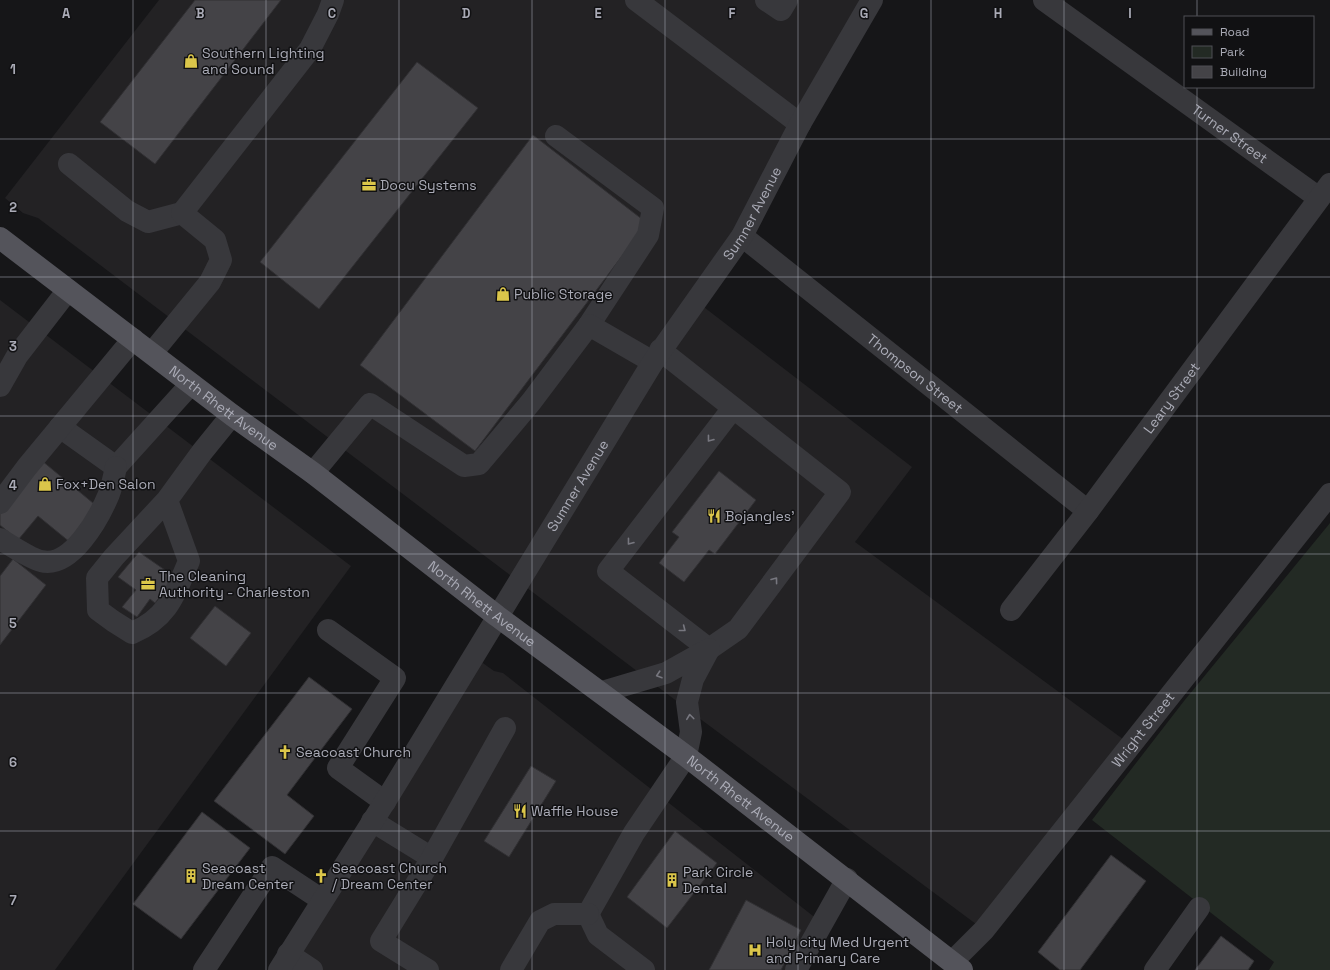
<svg xmlns="http://www.w3.org/2000/svg" width="1330" height="970" font-family="'Space Grotesk',sans-serif">
<rect width="100%" height="100%" fill="#161618"/>
<g fill="#232224">
<polygon points="159,0 873,0 696,301 912,467 855,542 1131,745 984,930 699,718 38,218 23,213 5,198"/>
<polygon points="0,300 351,566 55,970 0,970"/>
<polygon points="473,656 494,671 503,673 822,923 796,970 312,970 288,954"/>
</g>
<polygon fill="#232a24" points="1330,523 1330,970 1269,970 1274,962 1092,820 1184,701"/>
<g fill="#444347" stroke="#313033">
<polygon points="195,0 281,0 155,164 100,122"/>
<polygon points="417,62 478,108 319,309 260,262"/>
<polygon points="533,135 647,223 475,451 360,365"/>
<polygon points="41,460 99,508 71,543 38,516 18,540 0,525 0,509"/>
<polygon points="719,471 756,500 715,554 709,550 684,582 659,563 679,537 672,532"/>
<polygon points="139,552 175,577 155,603 150,599 137,617 122,607 136,590 118,577"/>
<polygon points="13,559 46,585 0,645 0,576"/>
<polygon points="215,606 251,633 226,666 190,638"/>
<polygon points="309,677 352,709 287,795 314,816 285,854 214,801"/>
<polygon points="531,766 556,781 509,857 484,841"/>
<polygon points="202,812 250,848 181,939 133,904"/>
<polygon points="675,831 717,863 667,928 627,897"/>
<polygon points="1111,855 1146,881 1080,970 1060,970 1038,952"/>
<polygon points="746,900 801,930 781,970 709,970"/>
<polygon points="1221,936 1254,961 1248,970 1195,970"/>
</g>
<g fill="none" stroke-linecap="round" stroke-linejoin="round">
<g stroke="#38383c" stroke-width="22">
<polyline points="636,0 800,124"/>
<polyline points="766,0 781,10 787,0"/>
<path id="s1" d="M 1044,0 L 1319,198"/>
<polyline points="556,136 653,208 648,235 589,325"/>
<polyline points="69,164 127,211 148,222 182,213"/>
<path id="s2" d="M 742,236 L 1088,511"/>
<polyline points="660,350 840,492 738,629 709,649 608,571 733,408"/>
<polyline points="152,353 210,282 221,260 215,240 182,213 310,49 328,14 333,0"/>
<polyline points="0,386 17,356 68,290"/>
<polyline points="60,427 116,467 191,384"/>
<polyline points="313,473 370,404 464,466 479,464 531,402 589,325 653,362"/>
<path d="M 167,500 L 189,561 C 175,594 168,618 132,633 L 113,621 L 98,610 L 97,578 L 114,557 L 167,500 L 202,452 L 232,415"/>
<polyline points="0,503 27,467 133,339"/>
<path d="M 0,539 C 10,545 31,559 41,561 C 71,569 99,518 109,494 C 112,486 114,476 116,467"/>
<path id="s3" d="M 1011,610 L 1088,511 L 1330,184"/>
<polyline points="328,630 395,678 338,768 385,802"/>
<polyline points="372,821 432,858"/>
<polyline points="588,914 634,833 686,756 691,732 687,702 693,679 709,649 666,673 602,692"/>
<polyline points="588,914 598,935 644,970"/>
<polyline points="288,954 312,970"/>
<path id="s4" d="M 952,962 L 984,930 L 1330,494"/>
<polyline points="204,970 272,867 322,900"/>
<path id="s5" d="M 279,970 L 391,792 L 653,362 L 742,236 L 800,124 L 872,0"/>
<polyline points="428,970 381,941 432,858 505,728"/>
<polyline points="511,970 540,921 554,914 588,914"/>
<polyline points="796,970 847,879"/>
<polyline points="1155,970 1199,908"/>
</g>
<path stroke="#54545b" stroke-width="22" id="s6" d="M 0,238 L 232,415 L 313,473 L 497,616 L 686,756 L 962,970"/>
</g>
<defs><path id="oneway-chevron" d="M-2-3.5L2.5 0L-2 3.5" fill="none" stroke-width="1.6" stroke-linecap="round" stroke-linejoin="round"/></defs>
<g stroke="#77777f">
<use href="#oneway-chevron" transform="translate(710 439) rotate(128)"/>
<use href="#oneway-chevron" transform="translate(630 542) rotate(128)"/>
<use href="#oneway-chevron" transform="translate(775 580) rotate(-53)"/>
<use href="#oneway-chevron" transform="translate(683 629) rotate(38)"/>
<use href="#oneway-chevron" transform="translate(659 675) rotate(162)"/>
<use href="#oneway-chevron" transform="translate(690 717) rotate(-97)"/>
</g>
<path fill="none" stroke="#aaabb6" stroke-width="1" stroke-opacity="0.55" d="M 133,0 L 133,970M 266,0 L 266,970M 399,0 L 399,970M 532,0 L 532,970M 665,0 L 665,970M 798,0 L 798,970M 931,0 L 931,970M 1064,0 L 1064,970M 1197,0 L 1197,17M 1197,87 L 1197,970M 0,139 L 1330,139M 0,277 L 1330,277M 0,416 L 1330,416M 0,554 L 1330,554M 0,693 L 1330,693M 0,831 L 1330,831"/>
<defs>
<symbol id="shop-bare" viewBox="-9 -9 18 18"><path d="M-5-2.5h2.3a2.7 3.5 0 0 1 5.4 0H5L5.5 6h-11ZM-1.5-2.5h3a1.5 2.3 0 0 0-3 0Z" fill="#dbc64a" stroke="#111113" stroke-width="2.5" paint-order="stroke"/></symbol>
<symbol id="office-bare" viewBox="-9 -9 18 18"><path d="M-6-3h4V-5.5h4V-3h4V5H-6ZM-1-4.5V-3h2v-1.5ZM-6 0V1H6V0Z" fill="#dbc64a" stroke="#111113" stroke-width="2.5" paint-order="stroke"/></symbol>
<symbol id="restaurant-bare" viewBox="-9 -9 18 18"><path d="M-5-6h1v4h1v-4h1v4h1v-4h1v5L-1.5 .5V6h-2V.5L-5-1ZM5-6V6H3V1.5H1.5Q1.5-4 5-6Z" fill="#dbc64a" stroke="#111113" stroke-width="2.5" paint-order="stroke"/></symbol>
<symbol id="church-bare" viewBox="-9 -9 18 18"><path d="M-1.2-6h2.4v3.5h3.3v2.4h-3.3V6h-2.4V-.1h-3.3v-2.4h3.3Z" fill="#dbc64a" stroke="#111113" stroke-width="2.5" paint-order="stroke"/></symbol>
<symbol id="building-bare" viewBox="-9 -9 18 18"><path d="M-4-6H4V6H1V3H-1V6H-4ZM-2.5-4.3h1.7v1.8h-1.7ZM.8-4.3h1.7v1.8H.8ZM-2.5-1h1.7V.8h-1.7ZM.8-1h1.7V.8H.8Z" fill="#dbc64a" stroke="#111113" stroke-width="2.5" paint-order="stroke"/></symbol>
<symbol id="hospital-bare" viewBox="-9 -9 18 18"><path d="M-5-5h3v3.5h4V-5h3V5h-3V1.5h-4V5h-3Z" fill="#dbc64a" stroke="#111113" stroke-width="2.5" paint-order="stroke"/></symbol>
</defs>
<g fill-rule="evenodd">
<use href="#shop-bare" x="181" y="51" width="20" height="20"/>
<use href="#office-bare" x="359" y="175" width="20" height="20"/>
<use href="#shop-bare" x="493" y="284" width="20" height="20"/>
<use href="#shop-bare" x="35" y="474" width="20" height="20"/>
<use href="#restaurant-bare" x="704" y="506" width="20" height="20"/>
<use href="#office-bare" x="138" y="574" width="20" height="20"/>
<use href="#church-bare" x="275" y="742" width="20" height="20"/>
<use href="#restaurant-bare" x="510" y="801" width="20" height="20"/>
<use href="#building-bare" x="181" y="866" width="20" height="20"/>
<use href="#church-bare" x="311" y="866" width="20" height="20"/>
<use href="#building-bare" x="662" y="870" width="20" height="20"/>
<use href="#hospital-bare" x="745" y="940" width="20" height="20"/>
</g>
<g text-anchor="middle" stroke-width="3" stroke-linejoin="round" paint-order="stroke">
<g font-size="14" fill="#aaabb6" stroke="#111113" text-anchor="start">
<text x="202" y="58">Southern Lighting<tspan x="202" dy="16">and Sound</tspan></text>
<text x="380" y="190">Docu Systems</text>
<text x="514" y="299">Public Storage</text>
<text x="56" y="489">Fox+Den Salon</text>
<text x="725" y="521">Bojangles'</text>
<text x="159" y="581">The Cleaning<tspan x="159" dy="16">Authority - Charleston</tspan></text>
<text x="296" y="757">Seacoast Church</text>
<text x="531" y="816">Waffle House</text>
<text x="202" y="873">Seacoast<tspan x="202" dy="16">Dream Center</tspan></text>
<text x="332" y="873">Seacoast Church<tspan x="332" dy="16">/ Dream Center</tspan></text>
<text x="683" y="877">Park Circle<tspan x="683" dy="16">Dental</tspan></text>
<text x="766" y="947">Holy city Med Urgent<tspan x="766" dy="16">and Primary Care</tspan></text>
</g>
<g font-size="14" fill="#aaabb6" stroke="#111113">
<text dy="5" stroke="none"><textPath href="#s1" startOffset="229">Turner Street</textPath></text>
<text dy="5" stroke="none"><textPath href="#s5" startOffset="893">Sumner Avenue</textPath></text>
<text dy="5" stroke="none"><textPath href="#s2" startOffset="221">Thompson Street</textPath></text>
<text dy="5" stroke="none"><textPath href="#s3" startOffset="266">Leary Street</textPath></text>
<text dy="5" stroke="none"><textPath href="#s6" startOffset="281">North Rhett Avenue</textPath></text>
<text dy="5" stroke="none"><textPath href="#s5" startOffset="569">Sumner Avenue</textPath></text>
<text dy="5" stroke="none"><textPath href="#s6" startOffset="605">North Rhett Avenue</textPath></text>
<text dy="5" stroke="none"><textPath href="#s4" startOffset="301">Wright Street</textPath></text>
<text dy="5" stroke="none"><textPath href="#s6" startOffset="929">North Rhett Avenue</textPath></text>
</g>
</g>
<g font-size="13" text-anchor="middle" font-weight="bold" fill="#aaabb6" stroke="#111113" stroke-width="3" stroke-linejoin="round" paint-order="stroke">
<text x="66" y="18">A</text>
<text x="200" y="18">B</text>
<text x="332" y="18">C</text>
<text x="466" y="18">D</text>
<text x="598" y="18">E</text>
<text x="732" y="18">F</text>
<text x="864" y="18">G</text>
<text x="998" y="18">H</text>
<text x="1130" y="18">I</text>
<text x="13" y="74">1</text>
<text x="13" y="212">2</text>
<text x="13" y="351">3</text>
<text x="13" y="490">4</text>
<text x="13" y="628">5</text>
<text x="13" y="767">6</text>
<text x="13" y="905">7</text>
</g>
<rect x="1184" y="16" width="130" height="72" fill="#111113" stroke="#4e4f54"/>
<rect x="1192" y="29" width="20" height="6" fill="#54545b" stroke="#4e4f54"/>
<text x="1220" y="36" font-size="12" fill="#aaabb6">Road</text>
<rect x="1192" y="46" width="20" height="12" fill="#232a24" stroke="#4e4f54"/>
<text x="1220" y="56" font-size="12" fill="#aaabb6">Park</text>
<rect x="1192" y="66" width="20" height="12" fill="#444347" stroke="#4e4f54"/>
<text x="1220" y="76" font-size="12" fill="#aaabb6">Building</text>
</svg>
